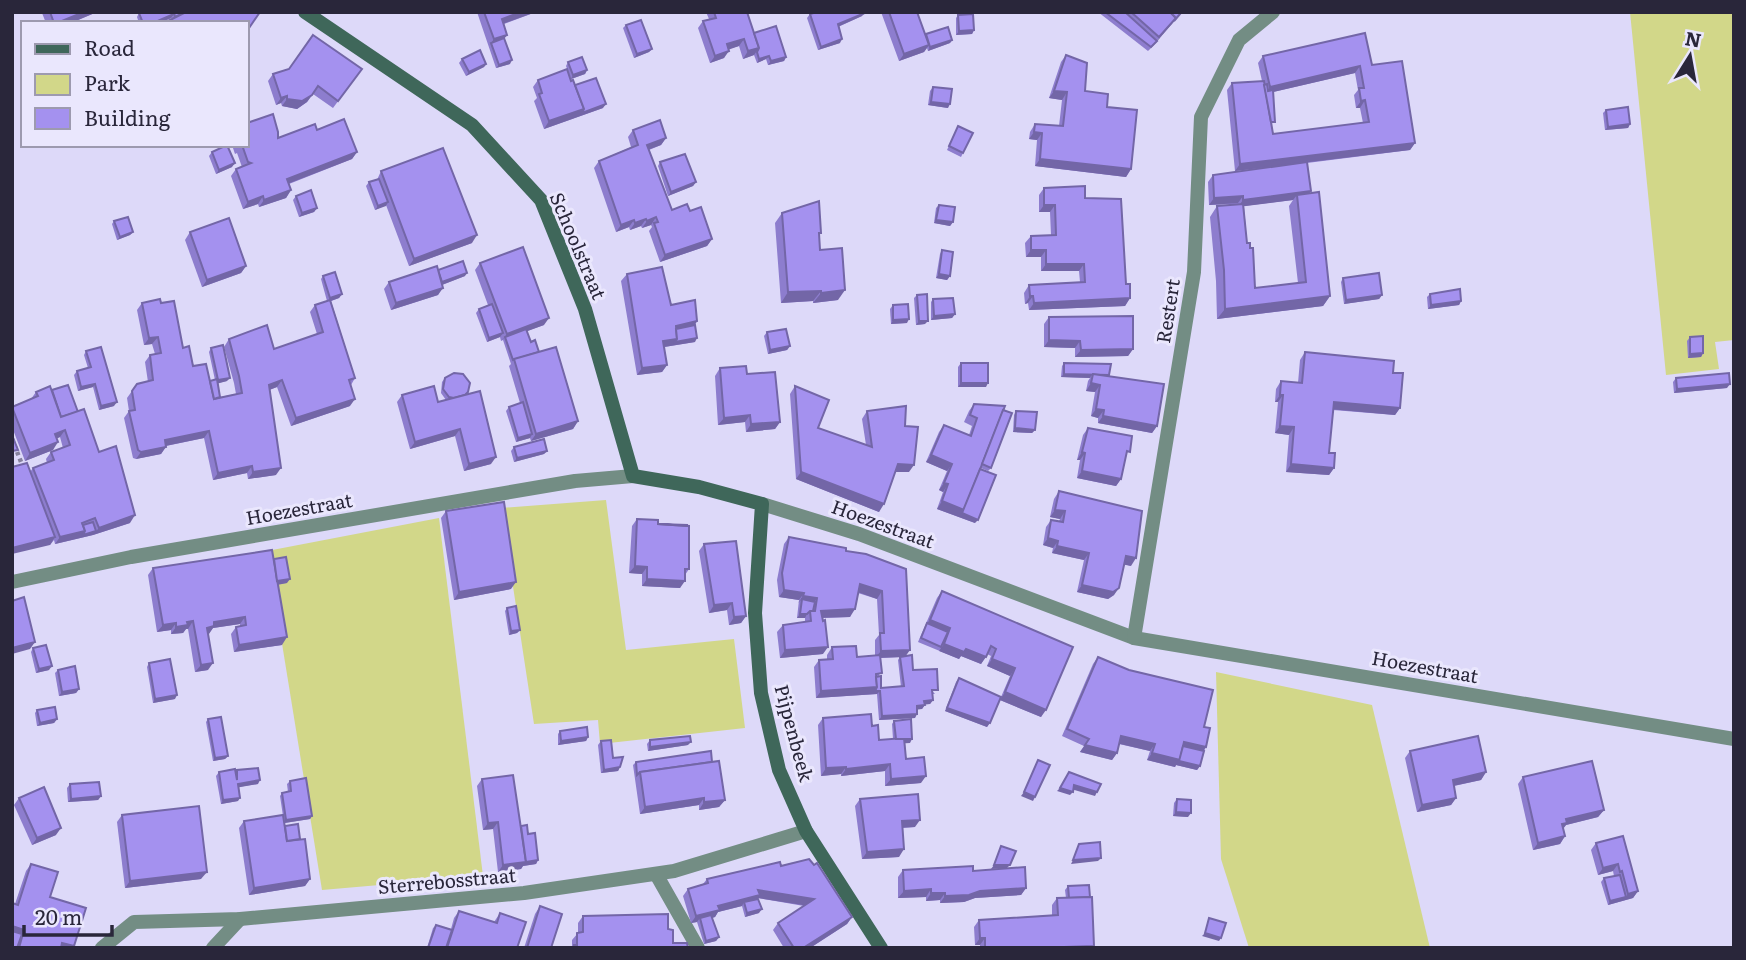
<svg xmlns="http://www.w3.org/2000/svg" width="1746" height="960" font-family="Literata,serif">
<rect width="100%" height="100%" fill="#ddd9f9"/>
<g fill="#d2d789">
<polygon points="1630,12 1734,12 1734,340 1715,342 1719,369 1666,375"/>
<polygon points="606,500 626,650 734,639 745,728 600,744 598,720 534,724 501,508"/>
<polygon points="439,518 483,876 322,890 267,551"/>
<polygon points="1216,672 1372,705 1430,948 1249,948 1221,859"/>
</g>
<g fill="none" stroke-linecap="round" stroke-linejoin="round">
<polyline stroke="#86829d" stroke-width="4.5" stroke-dasharray="3.5 3.5" stroke-linecap="butt" points="12,439 23,467"/>
<g stroke="#738d84" stroke-width="14">
<polyline points="762,504 859,534 1134,638 1734,739"/>
<polyline points="12,582 131,557 575,481 633,476"/>
<polyline points="1134,638 1194,272 1201,117 1239,40 1273,12"/>
<polyline points="656,874 698,948"/>
<polyline points="102,948 134,922 240,919 524,893 674,871 806,831"/>
<polyline points="213,948 240,919"/>
</g>
<polyline stroke="#3f675a" stroke-width="14" points="305,12 472,125 541,200 585,309 633,476 699,487 762,504 755,613 761,693 779,770 806,831 881,948"/>
</g>
<g fill="#8d7dce" fill-rule="evenodd">
<polygon points="97,12 71,23 46,23 42,13"/>
<polygon points="260,12 247,23 172,19 172,18 159,23 139,23 137,17 139,13"/>
<polygon points="477,12 536,12 504,24 507,35 504,38 510,64 496,68"/>
<polygon points="706,12 752,12 747,14 754,33 786,57 784,61 768,65 766,59 757,63 754,55 743,59 739,46 728,49 724,58 710,63 698,28 703,21 709,19"/>
<polygon points="881,12 917,12 925,35 926,34 952,40 950,43 928,51 927,48 924,52 899,61"/>
<polygon points="1098,12 1179,12 1180,14 1148,51"/>
<polygon points="810,14 862,16 838,27 840,43 818,50 807,18"/>
<polygon points="958,15 974,30 972,34 956,35 956,18"/>
<polygon points="626,25 652,49 649,52 634,58 623,28"/>
<polygon points="1066,55 1085,91 1107,107 1131,169 1126,177 1035,166 1037,140 1029,139 1030,132 1035,124 1059,126 1062,100 1049,98 1061,62"/>
<path d="M 1263,56 L 1372,65 L 1415,143 L 1410,150 L 1307,163 L 1309,194 L 1330,296 L 1323,306 L 1217,319 L 1216,281 L 1210,217 L 1217,206 L 1238,204 L 1209,205 L 1208,182 L 1213,175 L 1279,166 L 1235,171 L 1227,90 L 1232,83 L 1262,81 L 1258,63 ZM 1355,73 L 1358,90 L 1354,95 L 1356,108 L 1360,108 L 1363,123 L 1273,134 L 1272,126 L 1273,92 ZM 1293,200 L 1289,206 L 1298,283 L 1255,288 L 1247,243 L 1244,206 Z"/>
<polygon points="462,59 486,64 484,67 466,76 459,63"/>
<polygon points="568,62 587,70 585,74 571,79 566,66"/>
<polygon points="362,69 333,108 313,94 307,102 297,109 282,106 281,103 276,105 268,81 273,74"/>
<polygon points="538,80 571,81 603,108 544,129 534,101 537,98 533,87"/>
<polygon points="933,87 948,108 928,105 930,91"/>
<polygon points="1606,110 1630,124 1628,128 1605,130 1603,113"/>
<polygon points="958,126 963,153 961,157 947,150"/>
<polygon points="317,130 357,152 352,159 289,184 291,190 286,198 259,207 258,204 243,209 231,176 236,169 242,167 237,153 235,154 232,145 247,145"/>
<polygon points="633,130 666,138 661,145 649,150 672,210 690,211 712,239 707,246 660,262 649,231 652,227 651,225 642,228 641,226 630,230 629,227 616,232 594,168 599,161 631,147 628,137"/>
<polygon points="212,152 232,167 216,174 209,156"/>
<polygon points="660,162 696,182 693,186 668,196 658,166"/>
<polygon points="381,171 472,243 409,266 386,205 375,210 366,186 369,182 377,180"/>
<polygon points="1044,188 1085,198 1126,284 1130,298 1125,306 1029,310 1028,303 1025,304 1024,293 1029,285 1080,282 1079,271 1041,271 1041,257 1026,257 1025,243 1031,236 1051,235 1050,212 1039,212 1039,195"/>
<polygon points="296,196 317,208 314,212 299,217 293,200"/>
<polygon points="939,205 953,222 950,226 934,223 936,208"/>
<polygon points="782,213 819,236 820,250 838,300 813,303 813,301 781,303 775,223"/>
<polygon points="114,221 133,232 130,235 117,240 112,224"/>
<polygon points="190,232 246,266 241,273 202,287 185,240"/>
<polygon points="942,250 950,276 947,280 936,278 940,254"/>
<polygon points="480,263 544,325 527,331 531,342 539,352 578,421 573,429 531,441 530,438 516,442 506,411 509,407 520,403 509,366 511,364 503,340 501,341 500,337 487,342 476,313 479,309 488,305 475,270"/>
<polygon points="438,270 465,276 442,285 438,295 391,310 384,289 389,282"/>
<polygon points="627,274 671,305 697,321 695,325 695,342 664,347 667,365 662,372 637,375 621,281"/>
<polygon points="323,276 342,294 339,298 331,301 355,378 351,385 350,406 291,426 277,387 269,390 276,475 248,479 247,473 213,480 204,438 166,446 161,454 136,459 133,458 124,418 129,411 127,398 137,384 148,382 145,362 150,355 155,354 152,344 144,345 137,310 142,303 183,348 193,366 210,381 215,380 209,352 211,348 227,381 218,383 220,397 236,394 234,383 224,347 229,339 274,349 317,334 310,312 315,305 327,301 321,279"/>
<polygon points="1343,278 1382,295 1379,299 1344,304 1341,282"/>
<polygon points="1430,294 1461,301 1459,305 1428,309 1427,297"/>
<polygon points="917,295 925,324 916,325 914,298"/>
<polygon points="933,299 955,314 952,318 931,320 931,302"/>
<polygon points="893,305 907,323 891,324 890,309"/>
<polygon points="1049,317 1133,349 1128,356 1075,357 1075,348 1044,347 1044,324"/>
<polygon points="767,332 790,346 787,350 768,354 764,336"/>
<polygon points="1690,337 1703,353 1701,357 1688,358 1687,341"/>
<polygon points="86,351 114,406 99,410 93,387 78,391 74,375 77,371 88,368 84,355"/>
<polygon points="1305,352 1393,373 1400,408 1395,415 1333,410 1329,453 1334,468 1329,475 1286,472 1289,435 1275,433 1278,402 1275,402 1276,389 1281,381 1298,383 1300,360"/>
<polygon points="961,363 986,387 958,387 958,367"/>
<polygon points="1064,363 1109,376 1157,426 1152,433 1098,423 1098,418 1091,416 1095,392 1086,391 1088,381 1090,378 1061,377 1062,366"/>
<polygon points="720,368 747,374 780,422 775,429 746,432 745,422 718,425 715,376"/>
<polygon points="445,378 466,395 491,464 464,471 455,436 410,449 397,402 402,395 438,402 446,400 441,393 442,382"/>
<polygon points="1676,378 1727,388 1674,393 1673,382"/>
<polygon points="795,386 818,428 866,445 862,419 867,411 905,426 909,472 895,472 879,512 796,479 790,394"/>
<polygon points="51,391 78,412 99,452 130,523 93,535 55,544 54,540 50,545 30,472 33,468 47,463 46,459 51,452 63,448 60,437 56,439 53,450 25,461 12,427 12,406 31,399 36,392"/>
<polygon points="974,404 1003,410 991,468 988,471 981,468 975,523 937,509 943,492 939,490 947,471 926,462 939,432 944,425 969,435 972,426 964,422 969,411"/>
<polygon points="1016,411 1035,430 1032,433 1013,432 1014,415"/>
<polygon points="1088,428 1125,458 1121,479 1116,486 1077,478 1080,460 1077,460 1083,435"/>
<polygon points="514,447 547,451 544,454 514,462 511,451"/>
<polygon points="1059,491 1131,566 1124,564 1114,595 1108,599 1077,592 1084,560 1052,553 1053,548 1043,545 1046,527 1051,520 1059,521 1060,519 1050,517 1054,499"/>
<polygon points="446,511 511,589 454,600 441,518"/>
<polygon points="637,519 658,524 689,569 685,575 680,588 642,586 642,574 629,573 632,526"/>
<path d="M 789,537 L 906,569 L 906,656 L 913,670 L 935,694 L 932,694 L 933,700 L 930,704 L 925,704 L 922,709 L 917,709 L 915,718 L 879,720 L 877,694 L 816,698 L 814,667 L 819,660 L 827,659 L 827,655 L 832,647 L 857,657 L 875,655 L 875,640 L 879,635 L 877,599 L 858,593 L 850,617 L 822,618 L 823,654 L 780,658 L 777,632 L 783,625 L 805,622 L 805,618 L 797,618 L 799,600 L 779,597 L 777,580 L 784,544 ZM 900,657 L 898,660 L 901,687 L 881,688 L 879,677 L 881,658 Z"/>
<polygon points="704,544 746,616 741,623 729,625 727,610 709,613 699,551"/>
<polygon points="274,559 287,583 278,584 282,645 234,652 231,634 236,627 240,626 240,624 213,628 208,634 208,670 195,672 188,629 186,629 183,633 171,634 171,630 157,632 148,575 153,568"/>
<polygon points="942,591 1073,647 1041,717 1000,700 987,727 945,711 956,682 959,678 1001,697 1010,676 987,666 991,656 987,654 981,664 961,656 959,659 918,642 937,598"/>
<polygon points="507,608 520,630 517,633 509,635 505,611"/>
<polygon points="33,648 49,670 36,673 31,652"/>
<polygon points="1098,657 1204,727 1206,747 1204,751 1200,766 1197,770 1176,765 1175,767 1147,760 1150,751 1119,744 1117,753 1112,760 1080,752 1084,746 1062,736 1093,664"/>
<polygon points="149,663 175,699 153,703 147,667"/>
<polygon points="58,670 79,689 76,693 59,696 55,673"/>
<polygon points="37,710 57,719 54,723 37,726 35,713"/>
<polygon points="823,718 872,726 879,740 893,739 892,724 894,721 910,743 905,743 906,759 921,783 885,786 885,771 841,776 841,774 821,776 818,725"/>
<polygon points="208,719 228,756 225,759 213,761 206,722"/>
<polygon points="560,731 588,737 586,741 558,745 558,734"/>
<polygon points="650,740 688,745 648,751 647,744"/>
<polygon points="601,741 620,767 618,771 601,773 598,745"/>
<polygon points="1410,751 1486,772 1481,780 1454,786 1456,798 1451,805 1417,812 1405,758"/>
<polygon points="636,762 712,762 725,800 719,807 699,810 699,805 640,814 633,765"/>
<polygon points="237,770 258,784 238,787 238,801 221,804 216,776 219,772 235,772"/>
<polygon points="1523,777 1604,810 1598,817 1566,825 1563,829 1565,836 1560,844 1533,850 1518,784"/>
<polygon points="482,779 528,834 538,860 536,864 523,866 521,869 498,872 493,829 483,830 477,786"/>
<polygon points="290,781 312,816 310,819 285,823 285,826 300,839 310,879 305,886 249,895 239,828 244,821 283,816 280,796 282,793 288,792 287,784"/>
<polygon points="70,784 101,796 98,800 68,802 67,788"/>
<polygon points="19,798 56,835 32,845 14,805"/>
<polygon points="860,799 915,827 902,828 899,857 862,859 855,806"/>
<polygon points="1177,799 1188,817 1173,816 1174,803"/>
<polygon points="122,815 201,879 125,888 117,822"/>
<polygon points="1623,836 1638,891 1633,898 1608,905 1601,882 1604,878 1614,876 1613,871 1598,875 1591,850 1596,843"/>
<polygon points="31,864 50,897 74,946 73,948 12,948 15,904 26,871"/>
<polygon points="781,866 852,917 847,924 810,948 784,948 773,930 778,923 804,906 758,898 759,913 745,917 742,906 718,912 715,917 712,918 719,937 716,941 704,944 697,922 691,923 683,896 688,889 703,884 707,879"/>
<polygon points="903,870 973,871 1026,888 1021,895 975,898 964,902 940,903 940,900 926,901 926,897 898,898 898,877"/>
<polygon points="1068,886 1093,948 980,948 980,945 975,945 974,927 979,920 1052,915 1052,905 1057,898 1066,898 1065,890"/>
<polygon points="540,906 551,948 524,948 535,914"/>
<polygon points="459,911 494,922 500,913 517,948 427,948 433,928 436,925 451,929 454,918"/>
<polygon points="583,916 668,929 673,943 688,948 572,948 572,940 578,933 578,923"/>
</g>
<g fill="#7366a7">
<polygon points="84,12 97,12 71,23 57,23"/>
<polygon points="521,12 536,12 497,26 502,19"/>
<polygon points="865,13 862,16 835,28 838,24"/>
<polygon points="174,14 171,18 159,23 153,23"/>
<polygon points="1180,14 1154,45 1148,51 1176,18"/>
<polygon points="974,30 972,34 956,35 959,31"/>
<polygon points="507,35 502,42 491,43 489,46 494,39"/>
<polygon points="744,39 739,46 722,52 727,44"/>
<polygon points="842,39 840,43 818,50 821,47"/>
<polygon points="952,40 950,43 928,51 930,47"/>
<polygon points="929,45 924,52 899,61 904,54"/>
<polygon points="759,48 754,55 743,59 748,51"/>
<polygon points="652,49 649,52 634,58 637,54"/>
<polygon points="729,51 724,58 710,63 715,56"/>
<polygon points="769,56 766,59 757,63 759,59"/>
<polygon points="786,57 784,61 768,65 771,61"/>
<polygon points="512,60 510,64 496,68 499,65"/>
<polygon points="486,64 484,67 466,76 469,72"/>
<polygon points="1360,66 1355,73 1265,94 1270,87"/>
<polygon points="587,70 585,74 571,79 573,75"/>
<polygon points="1054,91 1067,92 1062,100 1049,98"/>
<polygon points="312,95 307,102 297,109 282,106 287,99"/>
<polygon points="287,96 281,103 276,105 281,98"/>
<polygon points="1365,100 1360,108 1356,108 1361,101"/>
<polygon points="931,102 950,104 948,108 928,105"/>
<polygon points="606,104 603,108 544,129 549,121 584,109"/>
<polygon points="1630,124 1628,128 1605,130 1608,127"/>
<polygon points="1034,132 1042,133 1037,140 1029,139"/>
<polygon points="666,138 661,145 642,152 647,145"/>
<polygon points="1415,143 1410,150 1235,171 1240,164"/>
<polygon points="357,152 352,159 282,186 287,179"/>
<polygon points="1040,159 1131,169 1126,177 1035,166"/>
<polygon points="235,163 232,167 216,174 219,170"/>
<polygon points="696,182 693,186 668,196 671,192"/>
<polygon points="291,190 286,198 259,207 264,200"/>
<polygon points="1311,191 1306,199 1297,195 1293,200 1238,207 1243,200"/>
<polygon points="263,196 258,204 243,209 248,202"/>
<polygon points="1243,196 1238,203 1209,205 1214,198"/>
<polygon points="388,202 386,206 375,210 378,206"/>
<polygon points="1044,205 1055,205 1050,212 1039,212"/>
<polygon points="317,208 314,212 299,217 302,213"/>
<polygon points="656,217 651,225 642,228 647,221"/>
<polygon points="646,219 641,226 630,230 635,223"/>
<polygon points="634,220 629,227 616,232 621,225"/>
<polygon points="936,220 953,222 950,226 934,223"/>
<polygon points="133,232 130,235 117,240 120,237"/>
<polygon points="477,235 472,243 409,266 414,259"/>
<polygon points="712,239 707,246 660,262 665,255"/>
<polygon points="1031,250 1046,250 1041,257 1026,257"/>
<polygon points="1046,264 1084,264 1079,271 1041,271"/>
<polygon points="246,266 241,273 202,287 207,280"/>
<polygon points="467,273 465,276 439,286 442,282"/>
<polygon points="939,274 950,276 947,280 936,278"/>
<polygon points="443,288 438,295 391,310 396,303"/>
<polygon points="845,290 838,300 813,303 821,293"/>
<polygon points="821,291 813,301 781,303 788,292"/>
<polygon points="342,294 339,298 328,302 330,298"/>
<polygon points="1382,295 1379,299 1344,304 1346,300"/>
<polygon points="1030,296 1033,296 1028,303 1025,304"/>
<polygon points="1330,296 1323,306 1217,319 1225,309"/>
<polygon points="1130,298 1125,306 1029,310 1034,303"/>
<polygon points="1461,301 1459,305 1428,309 1431,305"/>
<polygon points="955,314 952,318 931,320 934,316"/>
<polygon points="549,318 544,325 506,339 505,337 501,341 507,334"/>
<polygon points="909,319 907,323 891,324 893,320"/>
<polygon points="697,321 692,329 674,332 676,326"/>
<polygon points="919,321 928,321 925,324 916,325"/>
<polygon points="503,333 500,337 487,342 489,338"/>
<polygon points="158,337 152,344 144,345 149,338"/>
<polygon points="697,338 695,342 658,348 663,341 677,339"/>
<polygon points="1049,340 1080,341 1075,348 1044,347"/>
<polygon points="790,346 787,350 768,354 770,350"/>
<polygon points="1133,349 1128,356 1075,357 1081,350"/>
<polygon points="1703,353 1701,357 1688,358 1690,354"/>
<polygon points="667,365 662,372 637,375 642,368"/>
<polygon points="1064,374 1092,374 1090,378 1061,377"/>
<polygon points="230,378 227,381 216,384 218,380"/>
<polygon points="282,380 277,387 264,392 269,385"/>
<polygon points="961,383 988,383 986,387 958,387"/>
<polygon points="1091,383 1100,385 1095,392 1086,391"/>
<polygon points="95,384 93,387 78,391 81,387"/>
<polygon points="1730,384 1727,388 1674,393 1677,389"/>
<polygon points="1280,395 1283,395 1278,402 1275,402"/>
<polygon points="355,399 350,406 291,426 296,418"/>
<polygon points="117,402 114,406 99,410 101,406"/>
<polygon points="1334,402 1400,408 1395,415 1329,409"/>
<polygon points="1096,409 1104,410 1098,418 1091,416"/>
<polygon points="750,415 745,422 718,425 724,418"/>
<polygon points="1103,416 1157,426 1152,433 1098,423"/>
<polygon points="578,421 573,429 531,441 536,434"/>
<polygon points="780,422 775,429 746,432 751,424"/>
<polygon points="1280,426 1294,427 1289,435 1275,433"/>
<polygon points="1015,428 1035,430 1032,433 1013,432"/>
<polygon points="460,429 455,436 410,449 415,442"/>
<polygon points="65,430 60,437 50,441 55,434"/>
<polygon points="209,431 204,438 160,447 165,440"/>
<polygon points="532,434 530,438 516,442 518,438"/>
<polygon points="58,442 53,450 25,461 30,453"/>
<polygon points="166,447 161,454 136,459 141,452"/>
<polygon points="547,451 544,454 514,462 517,458"/>
<polygon points="1082,452 1085,453 1080,460 1077,460"/>
<polygon points="931,455 952,464 947,471 926,462"/>
<polygon points="496,457 491,464 464,471 469,464"/>
<polygon points="898,464 914,465 909,472 893,472"/>
<polygon points="1291,464 1334,468 1329,475 1286,472"/>
<polygon points="252,466 247,473 213,480 218,473"/>
<polygon points="281,468 276,475 248,479 253,472"/>
<polygon points="1082,471 1121,479 1116,486 1077,478"/>
<polygon points="801,472 884,504 879,512 796,479"/>
<polygon points="944,483 948,484 943,492 939,490"/>
<polygon points="942,501 964,510 978,520 975,523 937,509"/>
<polygon points="1055,510 1065,511 1060,519 1050,517"/>
<polygon points="135,515 130,523 93,535 55,544 60,537 85,531 96,531 99,528"/>
<polygon points="55,537 50,545 12,554 12,548"/>
<polygon points="1048,538 1058,541 1053,548 1043,545"/>
<polygon points="1057,546 1089,553 1084,560 1052,553"/>
<polygon points="1126,556 1136,558 1131,566 1121,564"/>
<polygon points="635,566 647,567 642,574 629,573"/>
<polygon points="290,579 287,583 272,586 274,582"/>
<polygon points="647,579 685,581 680,588 642,586"/>
<polygon points="516,582 511,589 454,600 459,592"/>
<polygon points="860,584 882,591 877,599 855,591"/>
<polygon points="1082,585 1119,588 1114,595 1108,599 1077,592"/>
<polygon points="784,590 804,593 799,600 779,597"/>
<polygon points="803,596 817,598 812,606 802,599 798,603"/>
<polygon points="732,603 727,610 709,613 714,605"/>
<polygon points="855,609 850,617 816,618 821,611"/>
<polygon points="800,614 807,614 805,618 797,618"/>
<polygon points="746,616 741,623 729,625 734,617"/>
<polygon points="245,617 240,624 213,628 209,634 202,635 207,628 214,622"/>
<polygon points="930,620 950,628 945,635 927,623"/>
<polygon points="193,621 188,629 186,629 183,633 171,634 176,627 187,622"/>
<polygon points="176,623 171,630 157,632 163,625"/>
<polygon points="520,630 517,633 509,635 511,631"/>
<polygon points="287,637 282,645 234,652 239,645"/>
<polygon points="35,642 30,649 12,654 12,648"/>
<polygon points="944,644 966,649 986,657 981,664 961,656 959,659 939,651"/>
<polygon points="828,647 823,654 780,658 785,650"/>
<polygon points="910,650 905,657 875,658 881,651"/>
<polygon points="992,659 1015,668 1010,676 987,666"/>
<polygon points="213,663 208,670 195,672 201,665"/>
<polygon points="52,666 49,670 36,673 39,669"/>
<polygon points="877,687 880,691 877,694 816,698 821,691"/>
<polygon points="79,689 76,693 59,696 62,692"/>
<polygon points="1005,692 1046,710 1041,717 1000,700"/>
<polygon points="177,695 175,699 153,703 155,699"/>
<polygon points="933,700 930,704 922,705 924,701"/>
<polygon points="925,705 922,709 914,710 917,706"/>
<polygon points="947,708 990,723 987,727 945,711"/>
<polygon points="917,714 915,718 879,720 882,716"/>
<polygon points="57,719 54,723 37,726 40,723"/>
<polygon points="1121,736 1155,744 1150,751 1116,743"/>
<polygon points="588,737 586,741 558,745 561,741"/>
<polygon points="912,739 910,743 893,744 896,740"/>
<polygon points="691,742 688,745 648,751 650,747"/>
<polygon points="1184,742 1206,747 1201,754 1181,749"/>
<polygon points="1085,745 1117,753 1112,760 1080,752"/>
<polygon points="1152,753 1180,760 1200,766 1197,770 1176,765 1175,767 1147,760"/>
<polygon points="228,756 225,759 213,761 215,758"/>
<polygon points="890,764 885,771 841,776 846,769"/>
<polygon points="620,767 618,771 601,773 604,770"/>
<polygon points="846,767 841,774 821,776 826,768"/>
<polygon points="1486,772 1481,780 1448,787 1453,780"/>
<polygon points="926,776 921,783 885,786 891,779"/>
<polygon points="260,780 258,784 235,788 238,784"/>
<polygon points="1074,785 1097,792 1095,796 1071,789"/>
<polygon points="1060,788 1073,792 1070,795 1057,791"/>
<polygon points="1024,792 1035,797 1033,801 1021,796"/>
<polygon points="101,796 98,800 68,802 71,799"/>
<polygon points="240,798 238,801 221,804 223,800"/>
<polygon points="704,798 699,805 640,814 645,807"/>
<polygon points="1456,798 1451,805 1417,812 1422,805"/>
<polygon points="725,800 719,807 699,810 704,802"/>
<polygon points="1604,810 1598,817 1566,825 1562,830 1557,831 1566,819"/>
<polygon points="1176,812 1191,813 1188,817 1173,816"/>
<polygon points="312,816 310,819 284,823 286,820"/>
<polygon points="920,820 915,827 897,828 902,821"/>
<polygon points="498,822 493,829 483,830 488,823"/>
<polygon points="61,828 56,835 32,845 37,838"/>
<polygon points="1565,836 1560,844 1533,850 1538,843"/>
<polygon points="904,849 899,857 862,859 867,852"/>
<polygon points="1101,858 1098,861 1071,864 1073,860"/>
<polygon points="538,860 536,864 523,866 521,869 498,872 503,865"/>
<polygon points="1618,864 1613,871 1598,875 1603,868"/>
<polygon points="994,865 1010,865 1007,868 991,869"/>
<polygon points="207,872 201,879 125,888 130,881"/>
<polygon points="310,879 305,886 249,895 254,888"/>
<polygon points="1026,888 1021,895 975,898 964,902 940,903 945,896 980,891"/>
<polygon points="931,889 926,897 898,898 904,891"/>
<polygon points="758,890 814,899 809,906 758,898 755,902 744,902 742,906 718,912 715,917 701,921 700,918 697,922 691,923 696,916"/>
<polygon points="1638,891 1633,898 1608,905 1610,901 1626,897 1628,894"/>
<polygon points="931,893 945,893 940,900 926,901"/>
<polygon points="762,909 759,913 745,917 747,913"/>
<polygon points="852,917 847,924 810,948 803,948"/>
<polygon points="12,926 24,930 19,937 12,935"/>
<polygon points="1205,933 1221,938 1219,941 1202,936"/>
<polygon points="719,937 716,941 704,944 706,941"/>
<polygon points="980,938 985,938 980,945 975,945"/>
<polygon points="62,943 74,946 73,948 59,948"/>
<polygon points="1094,946 1093,948 1064,948 1065,947"/>
</g>
<g fill="#a491ef" stroke="#7366a7" stroke-width="2">
<polygon points="50,12 84,12 57,23 54,23"/>
<polygon points="142,12 173,12 174,14 153,23 143,23 139,13"/>
<polygon points="174,12 186,12 175,17"/>
<polygon points="186,12 260,12 247,31 247,23 164,23"/>
<polygon points="484,12 521,12 502,19 507,35 494,39"/>
<polygon points="714,12 747,12 759,48 748,51 744,39 727,44 729,51 715,56 703,21 716,18"/>
<polygon points="817,12 864,12 865,13 838,24 842,39 821,47 810,14"/>
<polygon points="889,12 917,12 929,45 904,54"/>
<polygon points="1105,12 1125,12 1157,41 1151,47"/>
<polygon points="1131,12 1170,12 1176,18 1159,37"/>
<polygon points="1170,12 1179,12 1180,14 1174,21 1176,18"/>
<polygon points="973,14 974,30 959,31 958,15"/>
<polygon points="641,20 652,49 637,54 626,25"/>
<polygon points="776,26 786,57 771,61 769,56 759,59 757,52 759,48 754,33"/>
<polygon points="948,27 952,40 930,47 926,34"/>
<polygon points="1365,33 1372,65 1402,61 1415,143 1240,164 1232,83 1264,81 1273,134 1369,122 1365,100 1361,101 1359,88 1364,88 1360,66 1270,87 1263,56"/>
<polygon points="313,35 362,69 338,101 318,86 312,95 302,101 287,99 287,96 281,98 273,74 289,69"/>
<polygon points="504,38 512,60 499,65 491,43"/>
<polygon points="480,50 486,64 469,72 462,59"/>
<polygon points="1066,55 1087,63 1085,91 1108,94 1107,107 1137,110 1131,169 1040,159 1042,133 1034,132 1035,124 1063,126 1067,92 1054,91"/>
<polygon points="582,57 587,70 573,75 568,62"/>
<polygon points="567,69 571,81 573,80 584,109 549,121 539,94 542,93 538,80"/>
<polygon points="596,78 606,104 582,113 584,109 575,85"/>
<polygon points="1267,84 1268,91 1273,90 1275,122 1271,122 1264,85"/>
<polygon points="933,87 952,89 950,104 931,102"/>
<polygon points="1628,107 1630,124 1608,127 1606,110"/>
<polygon points="273,114 278,132 278,138 315,124 317,130 344,119 357,152 287,179 291,190 264,200 263,196 248,202 236,169 251,163 248,162 242,145 240,146 239,145 247,145 247,123"/>
<polygon points="660,120 666,138 647,145 672,210 687,204 690,211 701,207 712,239 665,255 654,223 658,222 656,217 647,221 646,219 635,223 634,220 621,225 599,161 638,145 633,130"/>
<polygon points="958,126 973,133 963,153 949,146"/>
<polygon points="227,145 235,163 219,170 212,152"/>
<polygon points="443,148 477,235 414,259 381,171"/>
<polygon points="685,154 696,182 671,192 660,162"/>
<polygon points="1307,162 1311,191 1243,200 1243,196 1214,198 1213,175"/>
<polygon points="379,179 388,202 378,206 369,182"/>
<polygon points="1085,186 1085,198 1121,199 1126,284 1130,284 1130,298 1034,303 1033,296 1030,296 1029,285 1085,282 1084,264 1046,264 1046,250 1031,250 1031,236 1056,235 1055,205 1044,205 1044,188"/>
<polygon points="311,190 317,208 302,213 296,196"/>
<polygon points="1319,192 1330,296 1225,309 1224,270 1217,206 1243,204 1247,243 1250,243 1250,248 1253,248 1255,288 1306,282 1297,195"/>
<polygon points="819,201 821,233 819,233 820,250 842,248 845,290 821,293 821,291 788,292 782,213"/>
<polygon points="939,205 955,207 953,222 936,220"/>
<polygon points="128,217 133,232 120,237 114,221"/>
<polygon points="229,218 246,266 207,280 190,232"/>
<polygon points="523,247 549,318 507,334 480,263"/>
<polygon points="942,250 953,252 950,276 939,274"/>
<polygon points="463,261 467,273 442,282 438,270"/>
<polygon points="437,266 443,288 396,303 389,282"/>
<polygon points="662,267 671,305 695,300 697,321 676,326 677,339 663,341 667,365 642,368 627,274"/>
<polygon points="335,272 342,294 330,298 323,276"/>
<polygon points="1379,273 1382,295 1346,300 1343,278"/>
<polygon points="1460,289 1461,301 1431,305 1430,294"/>
<polygon points="927,294 928,321 919,321 917,295"/>
<polygon points="953,298 955,314 934,316 933,299"/>
<polygon points="160,299 161,303 174,301 183,348 189,346 193,366 206,364 214,399 242,393 239,376 229,339 267,325 274,349 323,332 315,305 330,300 355,378 349,380 355,399 296,418 282,380 269,385 281,468 253,472 252,466 218,473 209,431 165,440 166,447 141,452 138,450 129,411 135,410 132,391 137,384 153,380 150,355 161,353 158,337 149,338 142,303"/>
<polygon points="492,304 503,333 489,338 479,309"/>
<polygon points="908,304 909,319 893,320 893,305"/>
<polygon points="1133,316 1133,349 1081,350 1080,341 1049,340 1049,317"/>
<polygon points="695,325 697,338 675,342 677,339 676,329"/>
<polygon points="526,329 531,342 535,340 539,352 513,360 505,337"/>
<polygon points="786,329 790,346 770,350 767,332"/>
<polygon points="1703,336 1703,353 1690,354 1690,337"/>
<polygon points="223,345 230,378 218,380 211,348"/>
<polygon points="101,347 117,402 101,406 95,384 81,387 77,371 91,367 86,351"/>
<polygon points="556,347 578,421 536,434 514,359"/>
<polygon points="1305,352 1394,361 1393,373 1403,373 1400,408 1334,402 1329,453 1335,453 1334,468 1291,464 1294,427 1280,426 1283,395 1280,395 1281,381 1302,383"/>
<rect x="961" y="363" width="27" height="20"/>
<polygon points="1064,363 1111,364 1109,375 1064,374"/>
<polygon points="746,366 747,374 775,372 780,422 751,424 750,415 724,418 720,368"/>
<polygon points="454,373 463,374 470,383 468,392 465,395 454,398 449,397 443,389 445,378"/>
<polygon points="1729,373 1730,384 1677,389 1676,378"/>
<polygon points="1093,374 1164,384 1157,426 1103,416 1104,410 1096,409 1100,385 1091,383"/>
<polygon points="217,379 220,397 214,399 210,381"/>
<polygon points="68,385 78,412 61,417 52,390"/>
<polygon points="50,386 61,417 84,409 99,452 116,446 135,515 99,528 95,518 82,523 85,531 60,537 33,468 54,460 51,452 70,445 65,430 55,434 58,442 30,453 12,407 38,396 36,392"/>
<polygon points="434,386 438,402 480,391 496,457 469,464 460,429 415,442 402,395"/>
<polygon points="795,386 829,400 818,428 872,447 867,411 906,406 905,426 918,427 914,465 898,464 884,504 801,472"/>
<polygon points="523,402 532,434 518,438 509,407"/>
<polygon points="974,404 1005,406 964,510 942,501 948,484 944,483 952,464 931,455 944,425 971,436 977,418 970,415"/>
<polygon points="1003,410 1012,413 991,468 982,464"/>
<polygon points="1016,411 1037,412 1035,430 1015,428"/>
<polygon points="1088,428 1132,436 1130,452 1127,451 1121,479 1082,471 1085,453 1082,452"/>
<polygon points="12,435 18,450 12,451"/>
<polygon points="544,439 547,451 517,458 514,447"/>
<polygon points="27,463 55,537 12,548 12,467"/>
<polygon points="980,469 996,475 978,520 962,513"/>
<polygon points="1059,491 1142,511 1136,558 1126,556 1119,588 1113,592 1082,585 1089,553 1057,546 1058,541 1048,538 1051,520 1063,522 1065,511 1055,510"/>
<polygon points="504,502 516,582 459,592 446,511"/>
<polygon points="637,519 658,520 658,524 689,526 689,569 685,569 685,581 647,579 647,567 635,566"/>
<polygon points="93,522 96,531 83,535 85,531 83,525"/>
<polygon points="658,524 687,525 687,526"/>
<polygon points="789,537 846,548 846,551 866,554 906,569 910,650 881,651 880,633 884,633 882,591 860,584 855,609 821,611 823,621 825,620 828,647 785,650 783,625 811,621 810,611 815,611 817,598 803,596 804,593 784,590 782,573"/>
<polygon points="736,541 746,616 734,617 732,603 714,605 704,544"/>
<polygon points="272,550 287,637 239,645 236,627 246,625 245,617 214,622 214,626 207,628 213,663 201,665 193,621 187,622 188,625 176,627 176,623 163,625 153,568"/>
<polygon points="286,557 290,579 277,581 274,559"/>
<polygon points="942,591 1073,647 1046,710 1005,692 1015,668 992,659 996,649 991,646 986,657 966,649 964,652 944,644 950,628 930,620"/>
<polygon points="24,597 35,642 12,648 12,601"/>
<polygon points="802,599 815,602 813,611 810,611 807,614 800,614"/>
<polygon points="516,606 520,630 511,631 507,608"/>
<polygon points="927,623 948,632 941,647 921,638"/>
<polygon points="46,645 52,666 39,669 33,648"/>
<polygon points="856,646 857,657 880,655 882,673 876,674 877,687 821,691 819,660 833,659 832,647"/>
<polygon points="912,655 913,670 937,669 938,690 932,690 933,700 924,701 925,705 917,706 917,714 882,716 880,691 875,691 877,687 876,677 881,676 881,688 904,686 900,657"/>
<polygon points="1098,657 1129,670 1213,690 1204,727 1210,728 1206,747 1184,742 1180,760 1152,753 1155,744 1121,736 1117,753 1085,745 1089,739 1067,729"/>
<polygon points="170,659 177,695 155,699 149,663"/>
<polygon points="75,666 79,689 62,692 58,670"/>
<polygon points="959,678 1001,697 990,723 947,708"/>
<polygon points="55,707 57,719 40,723 37,710"/>
<polygon points="871,714 872,726 878,725 879,740 904,738 906,759 924,757 926,776 891,779 890,764 846,769 846,767 826,768 823,718"/>
<polygon points="221,717 228,756 215,758 208,719"/>
<polygon points="911,719 912,739 896,739 894,721"/>
<polygon points="587,727 588,737 561,741 560,731"/>
<polygon points="690,736 691,742 650,747 650,740"/>
<polygon points="1478,736 1486,772 1453,780 1456,798 1422,805 1410,751"/>
<polygon points="611,740 613,758 623,757 620,767 604,770 601,741"/>
<polygon points="1183,746 1204,751 1200,766 1179,761"/>
<polygon points="711,751 712,762 640,772 637,775 636,762"/>
<polygon points="1038,760 1050,765 1035,797 1024,792"/>
<polygon points="719,761 725,800 704,802 704,798 645,807 640,772"/>
<polygon points="1592,761 1604,810 1566,819 1567,823 1562,824 1565,836 1538,843 1523,777"/>
<polygon points="258,768 260,780 238,784 240,798 223,800 219,772 235,769 237,780 237,770"/>
<polygon points="1069,772 1101,784 1097,792 1074,785 1073,792 1060,788"/>
<polygon points="513,775 526,862 503,865 498,822 488,823 482,779"/>
<polygon points="306,778 312,816 286,820 282,793 291,791 290,781"/>
<polygon points="99,782 101,796 71,799 70,784"/>
<polygon points="44,787 61,828 37,838 19,798"/>
<polygon points="918,794 920,820 902,821 904,849 867,852 860,799"/>
<polygon points="1177,799 1191,800 1191,813 1176,812"/>
<polygon points="199,806 207,872 130,881 122,815"/>
<polygon points="283,815 287,841 305,839 310,879 254,888 244,821"/>
<polygon points="298,824 300,839 287,841 285,826"/>
<polygon points="527,825 528,834 535,833 538,860 526,862 521,826"/>
<polygon points="1623,836 1638,891 1628,894 1622,871 1620,872 1618,864 1603,868 1596,843"/>
<polygon points="1100,842 1101,858 1073,860 1079,844"/>
<polygon points="1001,846 1016,851 1010,865 994,865"/>
<polygon points="809,859 814,865 817,863 852,917 803,948 794,948 778,923 814,899 758,890 760,895 718,906 720,910 696,916 688,889 708,883 707,879 780,862 781,866"/>
<polygon points="31,864 58,872 50,897 86,908 74,946 62,943 61,948 19,948 24,930 12,926 12,903 18,905"/>
<polygon points="973,866 973,871 1025,867 1026,888 980,891 969,895 945,896 945,893 931,893 931,889 904,891 903,870"/>
<polygon points="1620,875 1626,897 1610,901 1604,878"/>
<polygon points="1089,885 1090,897 1069,898 1068,886"/>
<polygon points="1092,897 1094,946 1065,947 1065,948 985,948 985,938 980,938 979,920 1058,915 1057,898"/>
<polygon points="758,899 762,909 747,913 744,902"/>
<polygon points="540,906 562,914 551,948 527,948"/>
<polygon points="459,911 497,923 500,913 526,922 517,948 447,948"/>
<polygon points="668,914 668,929 673,930 673,943 687,943 688,948 574,948 574,945 577,945 577,933 583,932 583,916"/>
<polygon points="711,915 719,937 706,941 700,918"/>
<polygon points="1209,918 1226,923 1221,938 1205,933"/>
<polygon points="436,925 452,930 446,948 428,948"/>
<polygon points="12,931 22,934 17,948 12,948"/>
</g>
<g text-anchor="middle" stroke-width="6" stroke-linejoin="round" paint-order="stroke">
<g font-size="19" fill="#29263a" stroke="#eae7fd">
<text transform="translate(578 246) rotate(67)" y="7">Schoolstraat</text>
<text transform="translate(1168 311) rotate(-81)" y="7">Restert</text>
<text transform="translate(299 509) rotate(-10)" y="7">Hoezestraat</text>
<text transform="translate(883 524) rotate(20)" y="7">Hoezestraat</text>
<text transform="translate(1425 667) rotate(10)" y="7">Hoezestraat</text>
<text transform="translate(794 733) rotate(75)" y="7">Pijpenbeek</text>
<text transform="translate(447 881) rotate(-5)" y="7">Sterrebosstraat</text>
</g>
</g>
<rect width="1746" height="960" fill="none" stroke="#29263a" stroke-width="28"/>
<rect x="21" y="21" width="228" height="126" fill="#eae7fd" stroke="#9d9aaf" stroke-width="2"/>
<rect x="35" y="44" width="35" height="10" fill="#3f675a" stroke="#9d9aaf" stroke-width="2"/>
<text x="84" y="56" font-size="21" fill="#29263a">Road</text>
<rect x="35" y="74" width="35" height="21" fill="#d2d789" stroke="#9d9aaf" stroke-width="2"/>
<text x="84" y="91" font-size="21" fill="#29263a">Park</text>
<rect x="35" y="108" width="35" height="21" fill="#a491ef" stroke="#9d9aaf" stroke-width="2"/>
<text x="84" y="126" font-size="21" fill="#29263a">Building</text>
<g transform="translate(1690 56) rotate(11)" stroke="#eae7fd" stroke-width="5" paint-order="stroke">
<path d="M0-5L12 26L0 18L-12 26Z" fill="#29263a"/>
<text y="-10" font-size="19" font-weight="bold" text-anchor="middle" fill="#29263a">N</text>
</g>
<path d="M24 925v10h88v-10" fill="none" stroke="#29263a" stroke-width="3.5"/>
<text x="35" y="925" font-size="21" fill="#29263a" stroke="#eae7fd" stroke-width="5" paint-order="stroke">20 m</text>
</svg>
